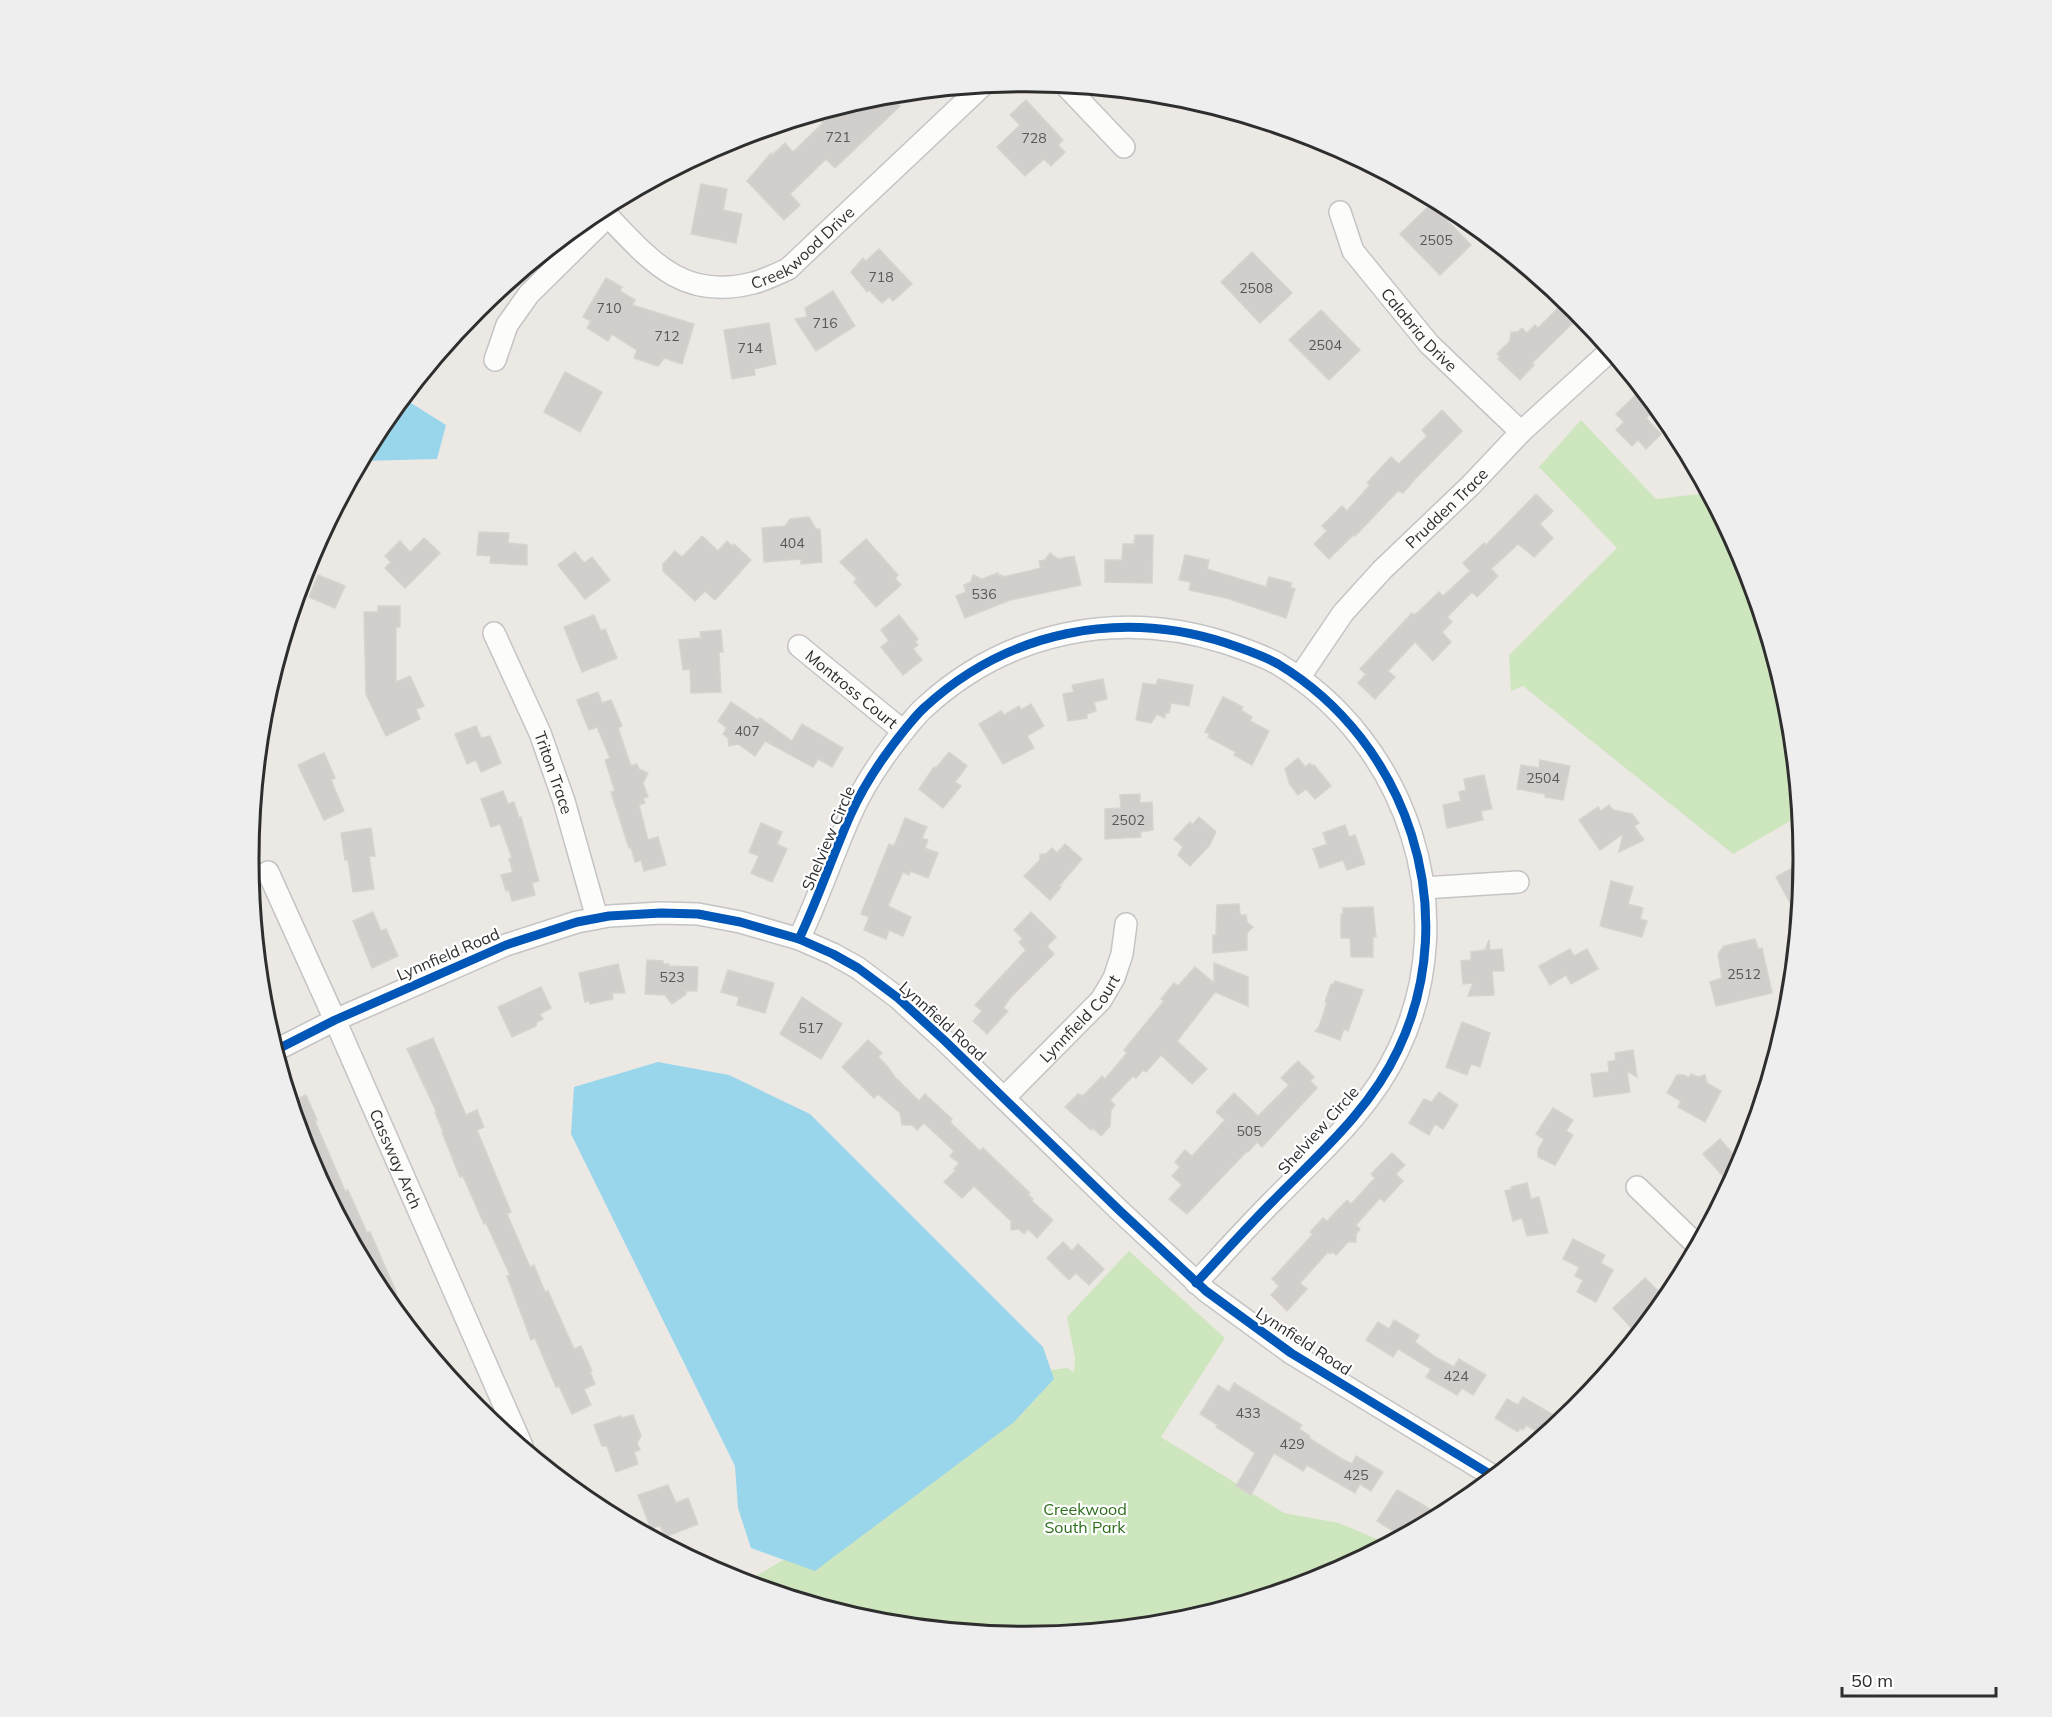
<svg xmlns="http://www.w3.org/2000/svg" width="2052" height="1717" font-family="Mulish,sans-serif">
<rect width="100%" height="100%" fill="#ece8e4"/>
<g fill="#cee6be">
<polygon points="1581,420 1656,499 1708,493 1744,561 1789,707 1799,816 1733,854 1523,686 1511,691 1509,655 1617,548 1539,467"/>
<polygon points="1129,1251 1225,1338 1161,1437 1284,1513 1339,1523 1386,1543 1323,1577 1177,1621 1026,1636 874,1621 746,1582 918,1480 1041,1371 1067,1368 1074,1372 1075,1358 1067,1317"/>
</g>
<g fill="#99d6ec">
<polygon points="403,398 446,425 437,459 361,461 380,426"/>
<polygon points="658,1062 729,1075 810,1114 1043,1347 1054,1379 1014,1422 815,1571 751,1548 738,1508 735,1466 571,1134 574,1087"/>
</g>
<g fill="#d1cecb" stroke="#d7d4d0" stroke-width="1.5">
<polygon points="888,95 900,106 835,168 826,159 790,194 800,205 784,220 747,181 771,153 772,155 785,143 793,152 823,123 814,114 875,96"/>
<polygon points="1026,100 1063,140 1058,145 1065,152 1051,166 1044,159 1025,176 997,147 1020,125 1010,115"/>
<polygon points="701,184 727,189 723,210 742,214 736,243 691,234"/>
<polygon points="1431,204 1471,245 1440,275 1400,234"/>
<polygon points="879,249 912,284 893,301 889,297 882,303 869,290 867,292 851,272 863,258 866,261"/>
<polygon points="1252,252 1292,293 1260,323 1221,282"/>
<polygon points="606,278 622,287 620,291 635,300 632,305 694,324 682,364 664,358 658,366 634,358 637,350 612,334 608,341 587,328 591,321 583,317"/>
<polygon points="833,291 855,326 816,351 795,319 807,317 805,308"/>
<polygon points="1566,300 1581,315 1532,363 1534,365 1520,380 1498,359 1500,357 1497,354 1510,341 1511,332 1518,332 1522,328 1527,333 1535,325 1538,328"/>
<polygon points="1321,310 1360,350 1329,380 1289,340"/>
<polygon points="769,323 776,364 754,369 755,375 732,379 724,330"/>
<polygon points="565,372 602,392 580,432 544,412"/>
<polygon points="1642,389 1657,408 1646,418 1661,434 1646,449 1638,440 1632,446 1616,430 1624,422 1616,414"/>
<polygon points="1442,410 1462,431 1415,479 1403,493 1398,491 1355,536 1353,535 1329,559 1314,544 1327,531 1322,526 1342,506 1347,511 1370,485 1367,483 1391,457 1399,464 1427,436 1422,430"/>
<polygon points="1536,494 1553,511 1540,524 1553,538 1534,557 1518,544 1491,569 1498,576 1477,597 1472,592 1447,617 1452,622 1442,632 1451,642 1433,661 1415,642 1388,671 1395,677 1375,699 1358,683 1366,674 1360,669 1412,613 1414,615 1419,611 1439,592 1443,596 1470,571 1463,563 1484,543 1486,545"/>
<polygon points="809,517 816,529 820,529 822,562 801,564 801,559 764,562 762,528 785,526 790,519"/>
<polygon points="479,532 509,533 508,543 527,545 527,565 490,563 491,556 477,555"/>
<polygon points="1135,535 1153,535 1152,583 1105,582 1105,560 1122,560 1123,544 1134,544"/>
<polygon points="702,536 718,551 727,541 732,546 734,544 751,560 715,600 705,591 695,601 663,571 663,564 675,551 682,557"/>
<polygon points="424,538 440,553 405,588 385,568 391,562 385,556 400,541 410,552"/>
<polygon points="866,539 898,575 895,578 901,585 876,607 854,582 857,579 840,562"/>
<polygon points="575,552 584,563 592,557 610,580 585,599 558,565"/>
<polygon points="1050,553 1058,559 1074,556 1081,585 1010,600 965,618 956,596 966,592 964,585 971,582 973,575 982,579 998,573 999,576 1002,575 1003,577 1041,568 1039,561 1045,560"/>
<polygon points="1185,555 1209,560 1207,569 1266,587 1269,577 1292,583 1290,587 1295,589 1286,618 1226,598 1189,590 1191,582 1179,580"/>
<polygon points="318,575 345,586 335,608 309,597"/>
<polygon points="378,606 400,606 400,627 396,627 396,682 410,676 424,706 416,709 420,719 386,736 366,694 364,612 378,612"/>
<polygon points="594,615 601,631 605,629 617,658 582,672 564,627"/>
<polygon points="899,615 918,639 915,642 918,645 913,649 922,660 903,675 881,647 889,641 881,630"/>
<polygon points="721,630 723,652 719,652 721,692 691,693 690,669 683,670 679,640 701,638 700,632"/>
<polygon points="1103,679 1107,699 1094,702 1096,711 1087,714 1087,718 1068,721 1063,694 1074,692 1072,685"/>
<polygon points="1158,679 1193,685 1189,706 1171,703 1169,713 1165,713 1165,718 1157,714 1151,723 1136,720 1143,683 1156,685"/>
<polygon points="598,692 602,703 611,700 622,726 618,728 631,766 637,764 639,769 648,773 643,783 648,797 643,798 645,803 639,805 648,840 658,837 666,865 644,871 641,860 635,862 631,847 629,848 611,792 614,791 614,788 605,760 610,758 597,727 589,730 577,700"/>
<polygon points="1223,697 1243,707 1241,710 1252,717 1250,721 1269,731 1252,765 1234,755 1236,752 1208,737 1210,734 1205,732"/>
<polygon points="731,702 758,720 760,718 792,741 802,724 843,748 832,767 818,759 813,767 765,741 755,756 738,744 729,746 728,738 723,734 727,728 718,721"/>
<polygon points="1031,704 1044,726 1027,736 1034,748 1003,764 979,724 1001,711 1004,715 1019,706 1021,710"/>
<polygon points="476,726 481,738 490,736 501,763 481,772 476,760 467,764 455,734"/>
<polygon points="949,752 967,766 955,782 961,786 943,808 919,789 934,767 936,768"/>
<polygon points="324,753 335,778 331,780 344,811 324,820 298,765"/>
<polygon points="1298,758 1305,767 1310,763 1312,766 1314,765 1331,786 1315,799 1306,789 1298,795 1290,785 1285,769"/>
<polygon points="1540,760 1570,766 1563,800 1545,797 1545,794 1517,789 1521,765 1539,768"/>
<polygon points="1484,775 1492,809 1481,811 1483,820 1447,828 1443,805 1461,801 1459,792 1466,790 1464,779"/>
<polygon points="503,791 508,804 514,802 519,818 521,817 539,881 532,883 535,895 512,901 509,890 506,891 501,875 513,872 509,859 512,858 500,824 491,827 481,799"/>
<polygon points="1140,794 1140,803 1152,802 1153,830 1140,832 1141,837 1105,839 1105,809 1121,808 1120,795"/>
<polygon points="1609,805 1613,810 1632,814 1639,823 1634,826 1644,840 1619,852 1623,834 1600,850 1579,820 1598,807 1601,811"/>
<polygon points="1199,817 1216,832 1209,846 1190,866 1178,855 1183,847 1174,839 1190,822 1192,825"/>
<polygon points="905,818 927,827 922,838 928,840 925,848 938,853 928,878 910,871 909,875 903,872 888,906 911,917 903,936 889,930 886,939 864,930 869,917 861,914 889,844 893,846 895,844"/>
<polygon points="761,823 782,832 777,844 787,849 772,882 751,873 759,856 749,852"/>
<polygon points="1345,825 1349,837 1355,835 1365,864 1347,870 1343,860 1320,868 1313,849 1327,844 1323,833"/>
<polygon points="371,828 375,856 369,856 374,889 353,892 348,860 345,860 341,833"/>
<polygon points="1065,844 1082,859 1059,886 1061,887 1050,900 1024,876 1040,860 1040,854 1046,854 1052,848 1057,853"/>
<polygon points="1803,862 1801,880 1798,917 1776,877"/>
<polygon points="1611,881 1633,887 1628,904 1643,908 1640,919 1647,921 1642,937 1600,926"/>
<polygon points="1239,904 1240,915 1246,915 1247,922 1253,927 1247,933 1247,950 1213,953 1213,935 1216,935 1217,905"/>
<polygon points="1373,907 1376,937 1373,937 1373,957 1351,957 1350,938 1341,938 1341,914 1343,914 1343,908"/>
<polygon points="373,912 381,931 386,929 398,956 372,968 353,921"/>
<polygon points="1031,912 1056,937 1047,946 1054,954 1011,997 1003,1008 1008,1011 987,1034 973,1021 982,1011 975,1005 1026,950 1019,942 1023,939 1014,930"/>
<polygon points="1755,939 1758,949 1762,948 1772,993 1716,1006 1710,982 1722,978 1718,954 1724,946"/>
<polygon points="1489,940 1490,950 1502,949 1504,971 1492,971 1494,995 1468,996 1473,983 1463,984 1461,961 1471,960 1471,952 1485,950"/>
<polygon points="1570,949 1574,956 1587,949 1598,969 1571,984 1566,975 1550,985 1539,966"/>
<polygon points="647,960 663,961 663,964 669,964 669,966 698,967 697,991 686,991 686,994 672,1004 665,995 645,994"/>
<polygon points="1214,963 1248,977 1248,1006 1215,992 1177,1041 1207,1069 1192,1084 1161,1055 1146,1072 1143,1070 1136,1078 1133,1076 1110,1100 1115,1105 1111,1110 1110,1126 1101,1136 1093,1128 1091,1130 1065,1107 1078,1094 1083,1096 1102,1076 1105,1079 1127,1053 1124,1050 1164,1001 1161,999 1174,983 1178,986 1195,967 1214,983"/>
<polygon points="618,964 625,993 612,993 613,999 590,1004 589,1001 585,1002 579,973"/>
<polygon points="728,970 774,983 765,1013 737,1005 739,997 721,992"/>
<polygon points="1335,981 1363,990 1348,1031 1344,1029 1340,1040 1315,1031 1319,1027 1327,1003 1325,1002 1331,984 1333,985"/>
<polygon points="541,987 551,1008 540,1014 543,1019 537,1022 536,1026 512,1037 498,1007"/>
<polygon points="802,997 842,1024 821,1059 780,1034"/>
<polygon points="1462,1022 1490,1033 1480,1067 1471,1064 1467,1075 1446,1067"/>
<polygon points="433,1038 466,1115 477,1110 484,1127 477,1130 511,1212 507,1214 530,1267 534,1265 545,1292 548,1291 574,1349 581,1346 592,1371 590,1372 595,1384 584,1389 591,1405 572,1414 559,1386 556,1387 535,1338 531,1340 507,1276 510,1275 486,1223 484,1224 463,1176 460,1177 442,1132 443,1131 435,1113 437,1113 407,1049"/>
<polygon points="868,1040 882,1053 878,1057 888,1067 895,1077 919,1101 925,1094 952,1119 950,1122 980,1151 983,1148 1030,1193 1028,1195 1033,1199 1032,1201 1053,1220 1037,1238 1028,1229 1024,1234 1019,1229 1011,1230 1011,1221 974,1186 962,1198 944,1182 956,1170 954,1169 959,1163 950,1156 954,1151 924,1123 917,1130 912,1125 902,1125 900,1113 878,1094 874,1098 842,1067"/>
<polygon points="1633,1050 1637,1077 1627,1071 1630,1092 1594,1097 1591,1074 1609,1072 1608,1062 1616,1060 1615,1053"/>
<polygon points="1298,1061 1314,1077 1310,1081 1317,1088 1262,1147 1257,1142 1248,1152 1247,1151 1187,1214 1169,1199 1182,1185 1172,1176 1180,1167 1175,1162 1185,1150 1192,1156 1225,1120 1216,1112 1234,1093 1258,1116 1289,1085 1281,1078"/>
<polygon points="1691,1074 1698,1077 1705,1075 1707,1083 1721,1091 1705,1122 1678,1107 1681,1101 1667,1093 1677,1075 1684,1075 1689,1078"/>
<polygon points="1439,1092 1458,1105 1443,1129 1435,1124 1429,1135 1409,1123 1424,1099 1432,1102"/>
<polygon points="306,1095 317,1120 315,1121 345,1191 348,1190 367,1233 370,1232 397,1294 387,1299 379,1290 308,1156 291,1102"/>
<polygon points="1553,1108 1573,1120 1566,1131 1573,1135 1555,1165 1538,1157 1538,1150 1544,1139 1536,1134"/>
<polygon points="1720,1139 1741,1163 1730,1184 1703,1154"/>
<polygon points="1392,1153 1405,1165 1396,1174 1403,1181 1384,1202 1380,1198 1356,1225 1360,1229 1356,1234 1356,1242 1348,1242 1336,1255 1332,1252 1330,1254 1328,1252 1300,1283 1307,1289 1287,1311 1271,1295 1279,1286 1272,1279 1313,1234 1310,1232 1323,1218 1327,1221 1347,1200 1351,1204 1375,1178 1371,1174"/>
<polygon points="1527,1183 1531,1199 1539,1197 1548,1233 1527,1236 1522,1218 1513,1221 1505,1191 1512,1189 1511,1187"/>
<polygon points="1573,1239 1605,1255 1601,1263 1613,1270 1596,1302 1577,1292 1583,1280 1575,1276 1579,1267 1563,1259"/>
<polygon points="1063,1242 1072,1251 1078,1244 1104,1269 1089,1285 1076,1273 1069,1280 1047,1258"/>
<polygon points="1645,1278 1666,1299 1637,1334 1613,1308"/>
<polygon points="1394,1320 1419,1335 1415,1342 1437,1358 1454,1367 1459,1359 1486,1375 1473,1395 1462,1388 1457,1395 1426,1377 1431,1369 1398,1349 1393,1357 1366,1340 1378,1322 1389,1329"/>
<polygon points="1234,1383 1302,1425 1299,1429 1310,1436 1309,1438 1342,1459 1352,1464 1356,1456 1383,1472 1371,1491 1360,1484 1355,1493 1307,1465 1303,1471 1274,1453 1251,1495 1236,1486 1255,1453 1216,1427 1218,1425 1200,1414 1218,1385 1229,1392"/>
<polygon points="1523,1397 1562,1420 1543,1435 1526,1425 1523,1430 1520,1428 1518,1432 1495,1418 1507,1399 1518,1405"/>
<polygon points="633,1415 641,1436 637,1443 640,1450 634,1452 638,1464 616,1472 607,1446 602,1446 594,1425 621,1416 622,1418"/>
<polygon points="668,1485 676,1503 688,1498 698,1524 665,1537 660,1525 651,1529 638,1495"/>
<polygon points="1397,1490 1420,1503 1439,1515 1401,1536 1377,1521"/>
</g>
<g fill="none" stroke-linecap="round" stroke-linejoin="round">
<defs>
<g id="minor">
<polyline points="1065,85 1124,147"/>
<path id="s1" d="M 601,209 C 647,256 679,302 753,283 C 765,280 777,274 788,269 L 983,85"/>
<path id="s2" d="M 1340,212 L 1353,251 L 1429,344 L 1521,432"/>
<polyline points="495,360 507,325 529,294 608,216"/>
<path id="s3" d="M 494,633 L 540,733 L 564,801 L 597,918"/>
<path id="s4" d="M 799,646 L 903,731"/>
<path id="s5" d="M 1299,678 L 1343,613 L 1382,570 L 1471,485 L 1521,432 L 1610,351"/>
<path id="s6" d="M 268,872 L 335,1020 L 522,1446"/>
<polyline points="1423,888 1518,882"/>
<path d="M 799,939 C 818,899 832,857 850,816 C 864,784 884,755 906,728 C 912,721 918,713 925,707 C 1008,631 1119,609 1226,643 C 1244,649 1262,655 1278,664 C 1408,742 1464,912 1398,1050 C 1370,1110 1319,1154 1273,1201 C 1247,1227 1222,1255 1196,1283"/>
<polyline points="276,1050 335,1020 506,945 577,922 609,916 661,913 698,914 740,922 799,939 833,954 858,968 898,998 945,1041 1120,1211 1206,1291 1291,1353 1493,1476"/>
<path id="s7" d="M 1004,1098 L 1101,1000 L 1114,978 L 1122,954 L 1126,924"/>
<polyline points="1637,1187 1697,1245"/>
</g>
</defs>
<use href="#minor" stroke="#c5c4c5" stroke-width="24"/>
<use href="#minor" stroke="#fcfcfb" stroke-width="21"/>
<defs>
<g id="cycleway">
<path d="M 799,939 C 818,899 832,857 850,816 C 864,784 884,755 906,728 C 912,721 918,713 925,707 C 1008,631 1119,609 1226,643 C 1244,649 1262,655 1278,664 C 1408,742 1464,912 1398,1050 C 1370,1110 1319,1154 1273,1201 C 1247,1227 1222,1255 1196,1283"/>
<polyline points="276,1050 335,1020 506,945 577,922 609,916 661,913 698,914 740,922 799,939 833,954 858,968 898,998 945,1041 1120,1211 1206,1291 1291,1353 1493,1476"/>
</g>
</defs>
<use href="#cycleway" stroke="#fff" stroke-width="13"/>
<use href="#cycleway" stroke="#0057b8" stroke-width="9"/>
</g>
<g text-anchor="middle" stroke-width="4.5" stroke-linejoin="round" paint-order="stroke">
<g font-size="14" fill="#585857">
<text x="838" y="142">721</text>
<text x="1034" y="143">728</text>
<text x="1436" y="245">2505</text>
<text x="881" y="282">718</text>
<text x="1256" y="293">2508</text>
<text x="609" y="313">710</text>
<text x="825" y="328">716</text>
<text x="667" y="341">712</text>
<text x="1325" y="350">2504</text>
<text x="750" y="353">714</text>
<text x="792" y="548">404</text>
<text x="984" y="599">536</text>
<text x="747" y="736">407</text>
<text x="1543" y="783">2504</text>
<text x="1128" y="825">2502</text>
<text x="1744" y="979">2512</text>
<text x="672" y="982">523</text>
<text x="811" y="1033">517</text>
<text x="1249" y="1136">505</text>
<text x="1456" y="1381">424</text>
<text x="1248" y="1418">433</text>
<text x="1292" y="1449">429</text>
<text x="1356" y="1480">425</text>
</g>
<g font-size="16" fill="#2e2e2e" stroke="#fff">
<text dy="6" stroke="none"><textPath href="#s1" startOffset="242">Creekwood Drive</textPath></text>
<text dy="6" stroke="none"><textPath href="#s2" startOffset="144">Calabria Drive</textPath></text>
<text dy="6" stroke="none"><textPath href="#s5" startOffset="226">Prudden Trace</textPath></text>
<text dy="6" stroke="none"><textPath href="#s4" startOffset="68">Montross Court</textPath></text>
<text dy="6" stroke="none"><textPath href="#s3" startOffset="152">Triton Trace</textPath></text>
<text transform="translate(828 838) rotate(-67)" y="6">Shelview Circle</text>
<text transform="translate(448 954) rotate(-23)" y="6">Lynnfield Road</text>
<text dy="6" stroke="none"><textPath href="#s7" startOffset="110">Lynnfield Court</textPath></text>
<text transform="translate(943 1021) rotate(42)" y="6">Lynnfield Road</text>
<text transform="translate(1318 1130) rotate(-48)" y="6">Shelview Circle</text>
<text dy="6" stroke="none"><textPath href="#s6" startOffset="314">Cassway Arch</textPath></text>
<text transform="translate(1304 1341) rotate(33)" y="6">Lynnfield Road</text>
</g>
<g font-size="16" fill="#2c6e1b" stroke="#fff">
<text x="1085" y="1515">Creekwood<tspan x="1085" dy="18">South Park</tspan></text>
</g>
</g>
<path d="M0 0H2052V1717H0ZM259 859a767 767 0 1 1 1534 0a767 767 0 1 1-1534 0Z" fill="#eee" fill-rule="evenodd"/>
<path fill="none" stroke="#2e2e2e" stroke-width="3" d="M259 859a767 767 0 1 1 1534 0a767 767 0 1 1-1534 0Z"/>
<path d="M1842 1687v9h154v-9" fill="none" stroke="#2e2e2e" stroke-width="3"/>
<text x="1851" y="1687" font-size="18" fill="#2e2e2e" stroke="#ffffff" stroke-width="4.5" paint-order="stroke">50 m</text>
</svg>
